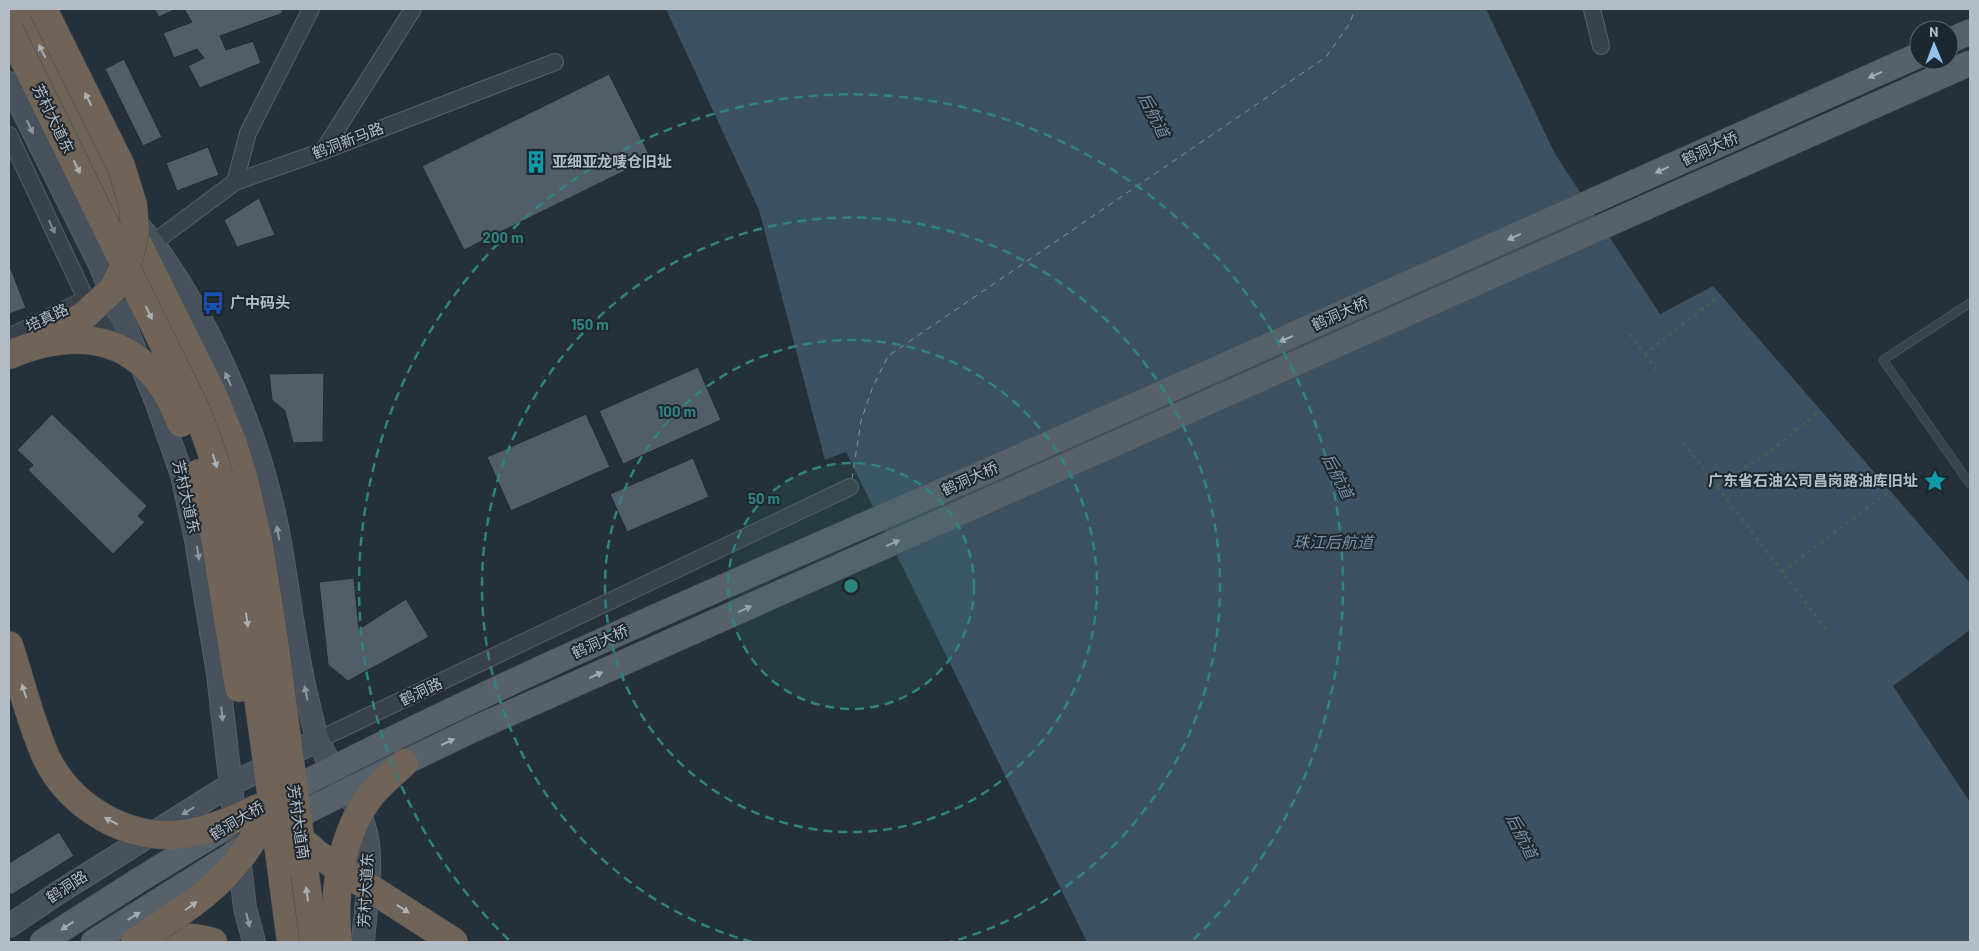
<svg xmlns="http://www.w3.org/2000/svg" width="1979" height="951" font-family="Barlow,'Noto Sans SC',sans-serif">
<rect width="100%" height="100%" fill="#25313a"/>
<polygon fill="#3c5161" points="666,9 1486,9 1555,154 1660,314 1713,286 1970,583 1970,630 1893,686 1970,802 1970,942 1087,942 846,452 825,460 759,210"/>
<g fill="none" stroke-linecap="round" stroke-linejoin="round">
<polyline stroke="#7892a6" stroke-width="1" stroke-dasharray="6 5" stroke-linecap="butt" points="852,479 861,421 872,389 888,356 1326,57 1350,23 1355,9"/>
</g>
<g fill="#515d68" stroke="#202931">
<polygon points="154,9 176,9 159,17"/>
<polygon points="184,9 281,9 283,13 220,36 226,50 253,41 261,63 200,88 188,66 204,58 197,49 174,58 163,33 192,22"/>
<polygon points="124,59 162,137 143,146 105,69"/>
<polygon points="609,74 651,158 464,250 422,166"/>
<polygon points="208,147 219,175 177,191 166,163"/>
<polygon points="259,198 275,235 237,247 224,220"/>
<polygon points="9,264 26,308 9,314"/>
<polygon points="698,367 721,420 623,464 599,411"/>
<polygon points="324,373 323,442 293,443 285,411 272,400 269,374"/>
<polygon points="52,414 147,506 138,516 145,522 113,554 28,470 33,465 17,450"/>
<polygon points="586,414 610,467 511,511 487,457"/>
<polygon points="693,458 709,497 627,532 610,494"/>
<polygon points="354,578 359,629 406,599 429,637 348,681 328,665 319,582"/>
<polygon points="59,832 74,856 11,895 9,891 9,863"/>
</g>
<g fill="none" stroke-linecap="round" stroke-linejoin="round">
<defs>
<polyline id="lane" points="1970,303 1883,360 1970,484"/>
<g id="street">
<polyline points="1592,9 1601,46"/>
<polyline points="9,135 86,299 120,348"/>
<polyline points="323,151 413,9"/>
<polyline points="235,182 248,133 311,9"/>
<polyline points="153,243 235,182 323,151 555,62"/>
<polyline points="9,337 86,299"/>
<polyline points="318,740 850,487"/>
</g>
<g id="secondary">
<polyline points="9,83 100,265 156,401 182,475 196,540 218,674 245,908 254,942"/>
<path d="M 132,218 C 200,295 255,422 276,522 C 288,580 293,641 307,698 C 311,712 313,727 318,740 C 331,772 358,799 366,833 C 374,863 365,911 363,942"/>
<polyline points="9,926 61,891 230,785 318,740"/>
</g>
<polyline id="primary" points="1949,41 1970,32"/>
<g id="highway">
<polyline points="21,9 213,395 233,444 244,480"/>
<polyline points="281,866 291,942"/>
<path d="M 142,942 C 166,936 189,935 213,942"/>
</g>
</defs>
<use href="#lane" stroke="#576068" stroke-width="9"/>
<use href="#street" stroke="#576068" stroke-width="18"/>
<use href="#secondary" stroke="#576068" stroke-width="24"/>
<use href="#primary" stroke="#454e56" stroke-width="26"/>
<use href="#highway" stroke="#444d55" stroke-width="29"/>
<g stroke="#495b5b" stroke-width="3" stroke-dasharray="4 4" stroke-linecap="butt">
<polyline points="1629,334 1645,354 1720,295"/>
<polyline points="1645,354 1659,373"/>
<polyline points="1683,442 1828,632"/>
<polyline points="1717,486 1773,449 1820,410"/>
<polyline points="1782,572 1890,491"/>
</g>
<use href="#lane" stroke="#39424a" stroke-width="8"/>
<use href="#street" stroke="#39424a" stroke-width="16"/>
<use href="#secondary" stroke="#47525d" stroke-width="22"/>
<use href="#primary" stroke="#57616a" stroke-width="25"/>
<use href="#highway" stroke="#706357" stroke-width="28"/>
<defs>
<g id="primary-bridge">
<path d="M 276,798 C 509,676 752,575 992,469 C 1302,332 1610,193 1919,55"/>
<polyline points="279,825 387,771 472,730 1970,63"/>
<polyline points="42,942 136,882 224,828"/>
<polyline points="93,942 243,848"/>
</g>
<g id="highway-bridge">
<polyline points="43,9 121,166 133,205 135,230 130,255 113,289 85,315 44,337"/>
<path d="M 9,29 L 196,410 C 230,492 240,566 252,652 C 262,724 272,795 281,866"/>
<path d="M 9,355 C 61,333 119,330 157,379 C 168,392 174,407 181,423"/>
<polyline points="199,473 215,538 239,688"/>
<polyline points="244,480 258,540 273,633 314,942"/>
<path d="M 9,645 C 21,682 30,721 46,757 C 70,807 127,841 183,834 C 209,831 234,820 258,808"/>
<polyline points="293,833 317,854 454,942"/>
<path d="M 135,942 C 199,901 246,872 273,797"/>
<path d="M 338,942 C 332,895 341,834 371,795 C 381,783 393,773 404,763"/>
</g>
</defs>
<use href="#primary-bridge" stroke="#454e56" stroke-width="26" stroke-linecap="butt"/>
<use href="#highway-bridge" stroke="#444d55" stroke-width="29" stroke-linecap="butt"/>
<use href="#primary-bridge" stroke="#57616a" stroke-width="25"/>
<use href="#highway-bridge" stroke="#706357" stroke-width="28"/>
</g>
<defs><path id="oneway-solid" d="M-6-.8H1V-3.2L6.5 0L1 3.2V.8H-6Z" transform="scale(1.25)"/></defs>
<g fill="#aab0b5">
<use href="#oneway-solid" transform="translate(42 51) rotate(-117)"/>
<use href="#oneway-solid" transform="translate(88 99) rotate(-116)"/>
<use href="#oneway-solid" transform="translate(77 167) rotate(64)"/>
<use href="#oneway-solid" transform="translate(149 313) rotate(64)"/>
<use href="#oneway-solid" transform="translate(215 461) rotate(72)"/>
<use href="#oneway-solid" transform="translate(247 620) rotate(82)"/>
<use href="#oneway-solid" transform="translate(24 691) rotate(-108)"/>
<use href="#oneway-solid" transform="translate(111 821) rotate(-153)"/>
<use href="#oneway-solid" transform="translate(307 894) rotate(-98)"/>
<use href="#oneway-solid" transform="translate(191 906) rotate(-35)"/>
<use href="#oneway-solid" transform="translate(403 909) rotate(33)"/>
</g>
<g fill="#a1abb4">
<use href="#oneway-solid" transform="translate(1875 75) rotate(156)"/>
<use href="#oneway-solid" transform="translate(1662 170) rotate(156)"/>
<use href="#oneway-solid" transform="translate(1514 237) rotate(156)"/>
<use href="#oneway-solid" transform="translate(1286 339) rotate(156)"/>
<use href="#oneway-solid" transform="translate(893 543) rotate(-24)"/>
<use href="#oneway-solid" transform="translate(745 609) rotate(-24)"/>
<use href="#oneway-solid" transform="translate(596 675) rotate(-24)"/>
<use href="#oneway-solid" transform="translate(448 742) rotate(-25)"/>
<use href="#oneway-solid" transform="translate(134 916) rotate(-32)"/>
<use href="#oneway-solid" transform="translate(67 926) rotate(147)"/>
</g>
<g fill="#8e98a1">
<use href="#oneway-solid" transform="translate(30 127) rotate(64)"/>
<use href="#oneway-solid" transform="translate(228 379) rotate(-114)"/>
<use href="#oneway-solid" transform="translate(278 533) rotate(-101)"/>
<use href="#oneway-solid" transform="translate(198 553) rotate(81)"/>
<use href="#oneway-solid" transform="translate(306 693) rotate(-102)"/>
<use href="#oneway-solid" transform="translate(222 714) rotate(84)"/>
<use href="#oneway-solid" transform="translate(188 811) rotate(148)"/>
<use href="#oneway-solid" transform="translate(248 920) rotate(76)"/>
</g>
<use fill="#7d868e" href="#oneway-solid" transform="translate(52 227) rotate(65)"/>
<circle cx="851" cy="586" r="123" fill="#308480" fill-opacity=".12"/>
<g fill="none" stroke="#308480" stroke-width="2.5" stroke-dasharray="9 6">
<circle cx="851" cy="586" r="123"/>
<circle cx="851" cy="586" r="246"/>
<path d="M752 942A369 369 0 1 1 950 942"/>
<path d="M509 940A492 492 0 1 1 1193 940"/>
</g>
<defs>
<symbol id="building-bare" viewBox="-9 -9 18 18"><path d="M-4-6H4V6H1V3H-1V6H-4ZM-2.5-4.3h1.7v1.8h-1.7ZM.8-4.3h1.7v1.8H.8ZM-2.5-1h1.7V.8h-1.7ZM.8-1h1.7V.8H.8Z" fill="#0f9aa8" stroke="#1e272f" stroke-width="2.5" paint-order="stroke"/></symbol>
<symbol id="bus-bare" viewBox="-9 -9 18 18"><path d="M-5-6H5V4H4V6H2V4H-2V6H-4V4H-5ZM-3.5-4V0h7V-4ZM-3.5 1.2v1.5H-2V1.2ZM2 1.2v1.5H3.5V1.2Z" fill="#1a4fb4" stroke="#1e272f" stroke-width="2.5" paint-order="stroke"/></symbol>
<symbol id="sight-bare" viewBox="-9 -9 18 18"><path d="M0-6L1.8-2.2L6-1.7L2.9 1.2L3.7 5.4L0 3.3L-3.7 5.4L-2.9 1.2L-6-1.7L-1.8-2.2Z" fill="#0f9aa8" stroke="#1e272f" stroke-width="2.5" paint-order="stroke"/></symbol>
</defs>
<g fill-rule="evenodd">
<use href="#building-bare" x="520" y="146" width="32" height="32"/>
<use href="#bus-bare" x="197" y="287" width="32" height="32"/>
<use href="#sight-bare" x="1919" y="465" width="32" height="32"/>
</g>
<g text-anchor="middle" stroke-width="4" stroke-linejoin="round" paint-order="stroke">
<g font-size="15" fill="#b4bdc6" stroke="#1e272f">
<text transform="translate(53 119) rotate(64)" y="5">芳村大道东</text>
<text transform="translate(348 141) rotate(-21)" y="5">鹤洞新马路</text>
<text transform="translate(1710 149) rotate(-24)" y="5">鹤洞大桥</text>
<text transform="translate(1340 314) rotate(-24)" y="5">鹤洞大桥</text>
<text transform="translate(47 318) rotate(-25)" y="5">培真路</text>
<text transform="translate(970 479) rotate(-24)" y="5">鹤洞大桥</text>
<text transform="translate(186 497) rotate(77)" y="5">芳村大道东</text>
<text transform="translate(600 642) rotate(-24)" y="5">鹤洞大桥</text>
<text transform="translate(421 692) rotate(-25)" y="5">鹤洞路</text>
<text transform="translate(237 821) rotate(-31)" y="5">鹤洞大桥</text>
<text transform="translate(298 822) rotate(82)" y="5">芳村大道南</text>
<text transform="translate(67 887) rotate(-33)" y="5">鹤洞路</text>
<text transform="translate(366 890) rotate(-87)" y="5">芳村大道东</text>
</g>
<g font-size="15" font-weight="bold" fill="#b4bdc6" stroke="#1e272f" text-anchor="start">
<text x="552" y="167">亚细亚龙唛仓旧址</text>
<text x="230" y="308">广中码头</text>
<text x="1918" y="486" text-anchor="end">广东省石油公司昌岗路油库旧址</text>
</g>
<g font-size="16" font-style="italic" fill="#7892a6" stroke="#1e272f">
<text transform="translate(1154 115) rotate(63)" y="6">后航道</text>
<text transform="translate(1338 476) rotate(63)" y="6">后航道</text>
<text x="1333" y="548">珠江后航道</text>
<text transform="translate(1522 836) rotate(63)" y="6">后航道</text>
</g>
</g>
<circle cx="851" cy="586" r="8" fill="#308480" stroke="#1e272f" stroke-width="2.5"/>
<g font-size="15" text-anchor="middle" font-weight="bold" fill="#308480" stroke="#1e272f" stroke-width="4" stroke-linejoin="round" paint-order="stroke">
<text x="503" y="243">200 m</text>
<text x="590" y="330">150 m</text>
<text x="677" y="417">100 m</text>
<text x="764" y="504">50 m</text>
</g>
<rect width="1979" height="951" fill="none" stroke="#b4bdc6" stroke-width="20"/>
<g transform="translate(1934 45) rotate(359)"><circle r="24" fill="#1e272f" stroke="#5a636b"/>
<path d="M0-4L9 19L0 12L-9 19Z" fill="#92c1ee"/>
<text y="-8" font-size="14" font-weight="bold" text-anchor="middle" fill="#b4bdc6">N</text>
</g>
</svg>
